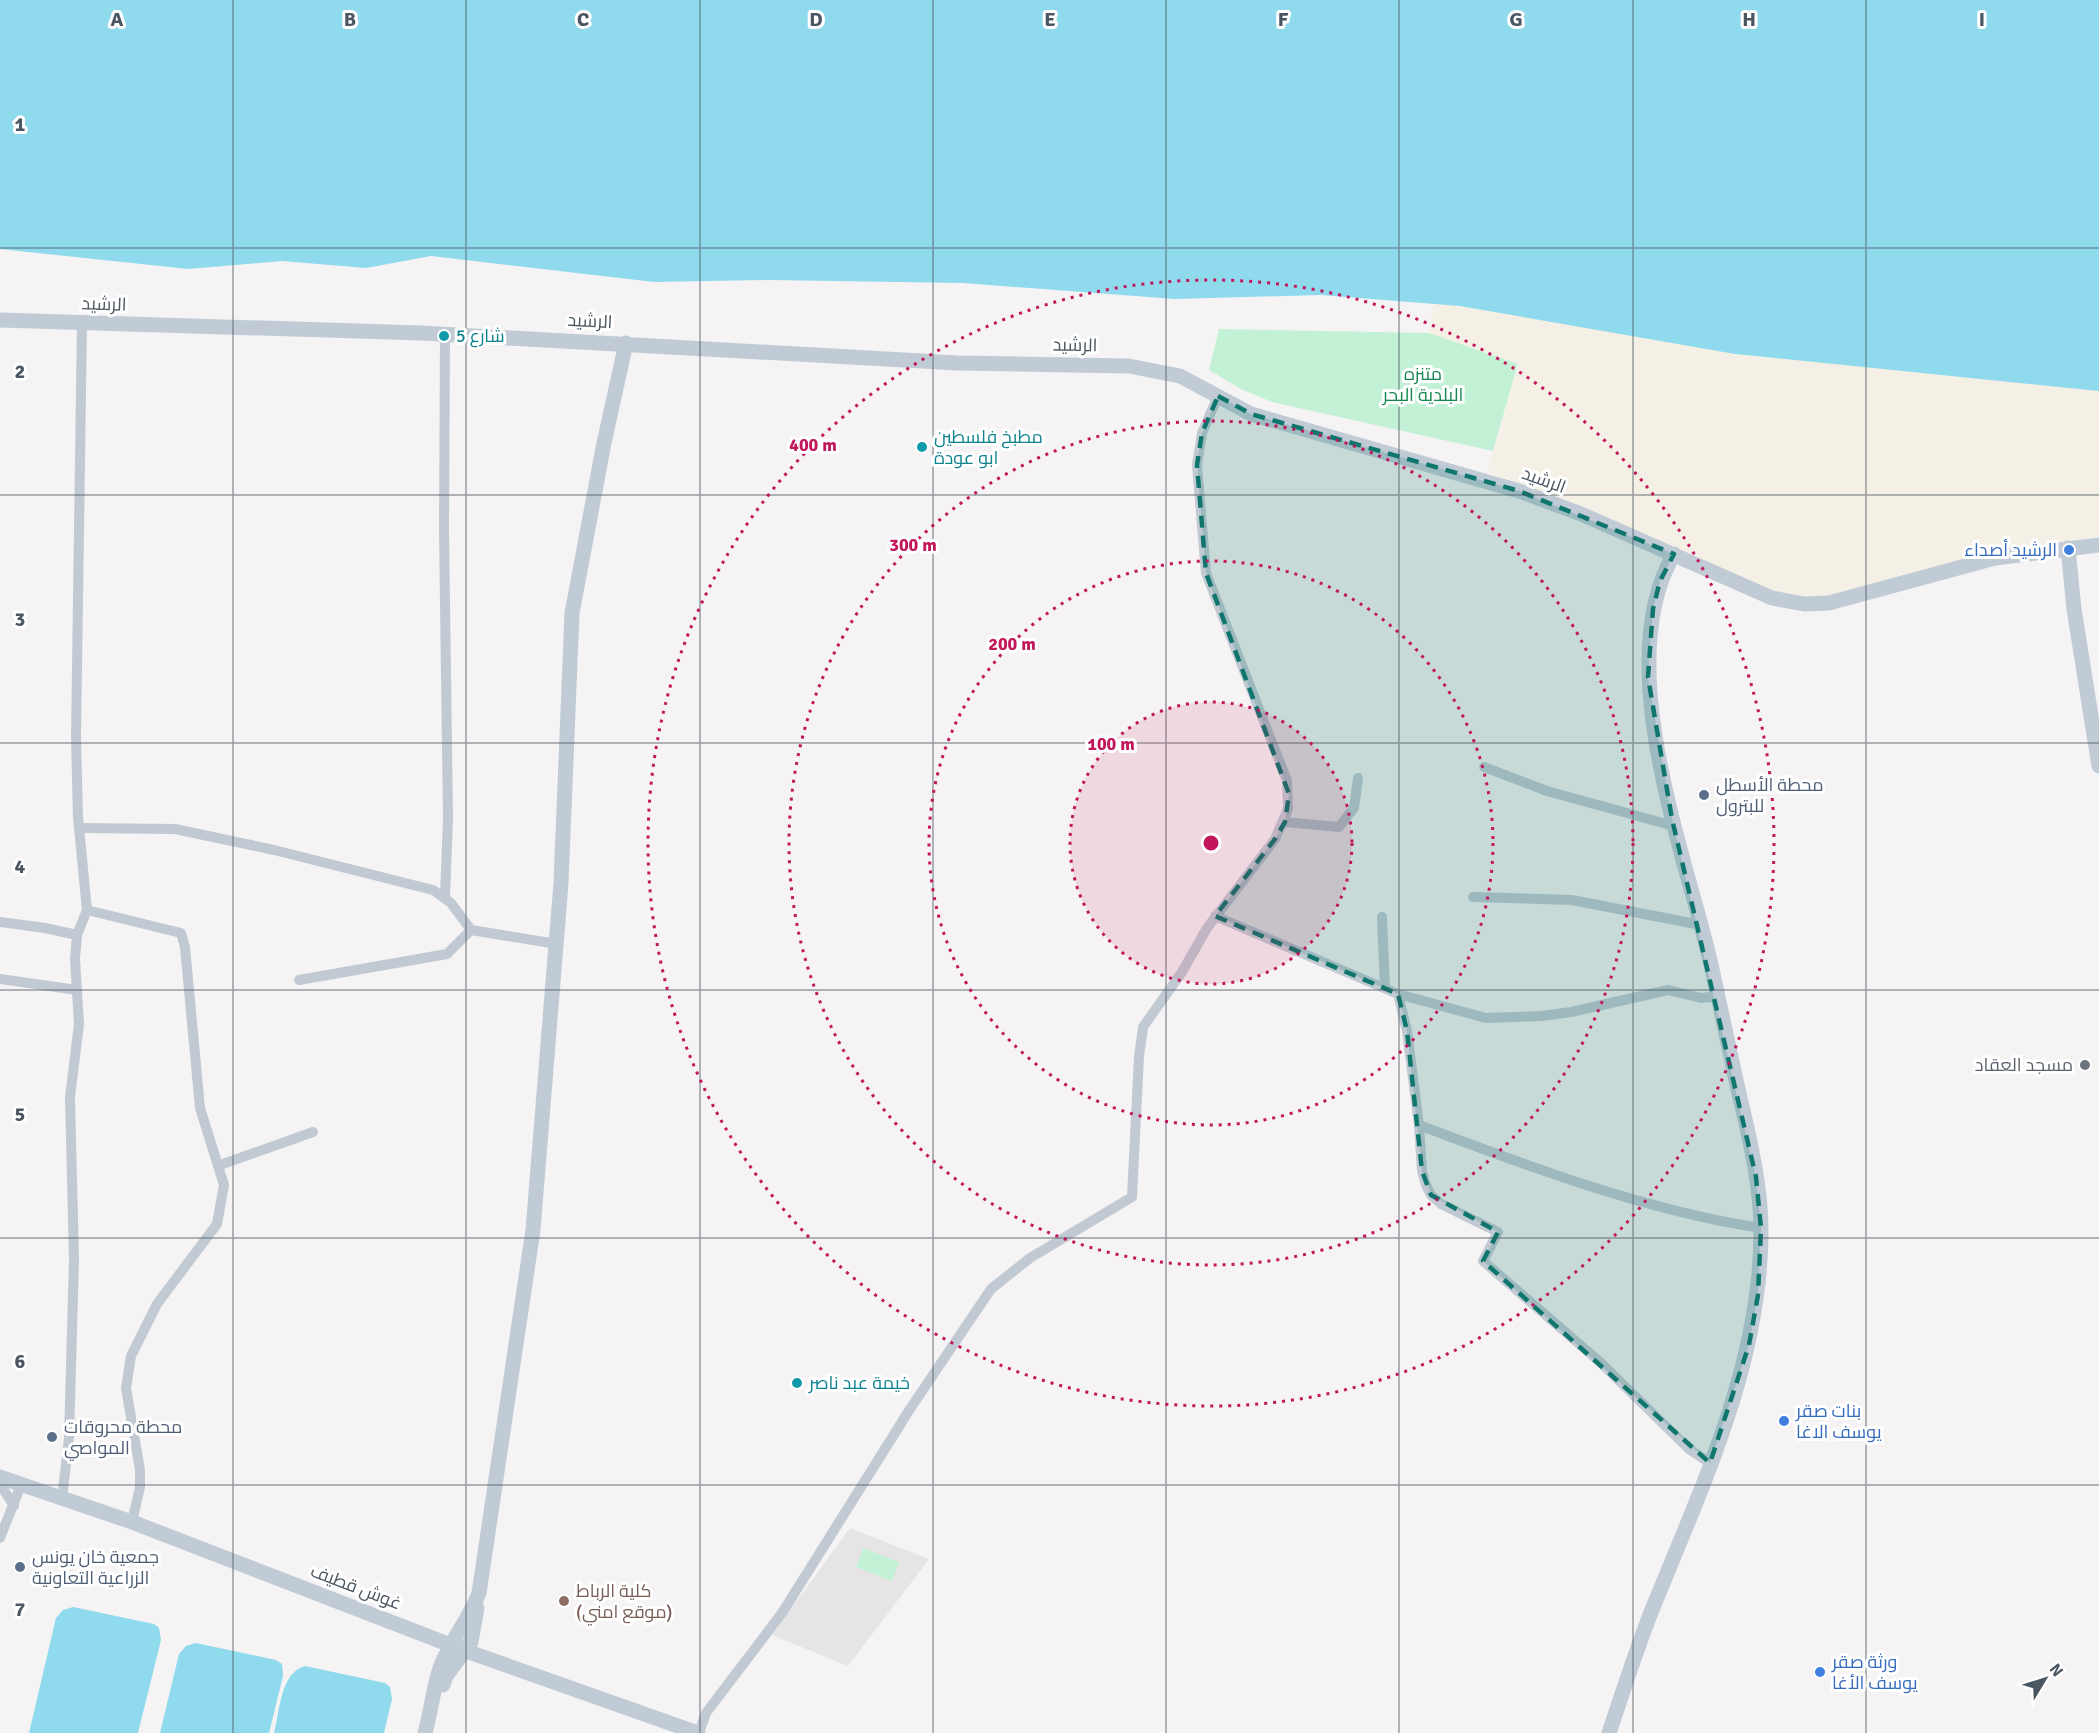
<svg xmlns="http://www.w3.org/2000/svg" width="2099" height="1733" font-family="Signika,Cairo,sans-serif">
<rect width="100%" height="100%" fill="#f5f3f3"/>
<polygon fill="#e6e4e5" points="850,1528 929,1559 848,1666 772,1635"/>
<g fill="#c3f1d5">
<polygon points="1219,329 1429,333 1518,363 1493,451 1272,402 1241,389 1209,370"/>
<polygon points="863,1548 899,1562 892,1581 856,1567"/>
</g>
<polygon fill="#f5f0e5" points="1437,281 1946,376 2099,385 2099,536 1983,555 1819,598 1775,592 1565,500 1488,472 1518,364 1429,333"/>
<g fill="#90daee">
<polygon points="0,0 2099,0 2099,391 1735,354 1460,306 1321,295 1175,299 963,283 770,280 654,282 431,256 366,268 282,261 188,269 0,249"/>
<polygon points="73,1607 154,1624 159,1628 161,1640 138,1733 29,1733 56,1618 63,1610"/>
<polygon points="196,1643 276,1660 282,1664 283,1676 269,1733 160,1733 179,1654 186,1646"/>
<path d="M 305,1666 L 385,1683 L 390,1687 L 392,1699 L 384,1733 L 274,1733 C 280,1711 280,1673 305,1666 Z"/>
</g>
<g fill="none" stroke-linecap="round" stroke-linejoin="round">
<g stroke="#c1cad2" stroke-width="10">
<polyline points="82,322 76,738 78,817 87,910 181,933 185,947 200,1108 224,1185 217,1224 157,1304 131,1356 126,1388 140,1470 140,1487 132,1522"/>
<polyline points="445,334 444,531 448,818 445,897"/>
<polyline points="1484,767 1547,791 1674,826"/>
<polyline points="1285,822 1339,827 1354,808 1358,778"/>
<polyline points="80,828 175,829 274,850 433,890 451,903 471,930 557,944"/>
<polyline points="1473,897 1572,900 1701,925"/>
<polyline points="1215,916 1398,994 1486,1018 1542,1016 1571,1012 1668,990 1701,998 1718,996"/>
<polyline points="1382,917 1385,988"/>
<polyline points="0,922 45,928 77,935"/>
<polyline points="0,979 77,990"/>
<polyline points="299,980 447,954 471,930"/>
<polyline points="1398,994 1407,1031 1419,1125 1422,1171 1426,1185 1431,1195 1441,1204 1498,1232 1483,1261 1600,1362 1689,1449 1710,1463"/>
<path d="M 1419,1125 C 1527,1166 1647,1211 1761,1228"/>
<polyline points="220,1165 313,1132"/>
<polyline points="0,1484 14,1506"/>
<polyline points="62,1499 69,1438 74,1259 70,1097 79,1024 75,959 77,935 87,910"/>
<polyline points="0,1538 21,1485"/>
<polyline points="699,1733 706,1713 782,1613 910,1409 991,1289 1030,1258 1132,1197 1139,1056 1143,1027 1182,972 1207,928 1275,839 1288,809 1287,781 1206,573 1197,465 1202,433 1218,396"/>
</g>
<g stroke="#c1cbd6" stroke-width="15">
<polyline points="0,320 421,333 957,363 1129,366 1180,376 1251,414 1519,491 1581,514 1772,598 1804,604 1829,603 1995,558 2099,545"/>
<polyline points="2068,548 2074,609 2099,766"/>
<polyline points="0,1477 132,1522 466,1651 698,1733"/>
<polyline points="443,1685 446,1676 471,1642 477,1608"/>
<path d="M 425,1733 C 431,1712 433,1689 440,1668 C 450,1641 469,1620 479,1593 L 533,1230 L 561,883 L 572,613 L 604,443 L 626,343"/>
<path d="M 1609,1733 C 1624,1689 1638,1643 1656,1600 C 1704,1482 1761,1361 1761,1231 C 1761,1180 1747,1129 1736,1080 C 1727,1040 1719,1000 1710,960 C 1683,847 1611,661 1674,554"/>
</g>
</g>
<path fill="#0f766e" fill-opacity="0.2" stroke="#0f766e" stroke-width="4.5" stroke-dasharray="12 8" stroke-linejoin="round" d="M 1218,396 L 1251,414 L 1519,491 L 1674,554 L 1660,581 L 1653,609 L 1648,677 L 1672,819 L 1756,1177 L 1761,1228 L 1758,1295 L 1749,1345 L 1710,1463 L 1483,1261 L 1498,1232 L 1431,1195 L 1422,1171 L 1407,1031 L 1398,994 L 1215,916 L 1275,839 L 1285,822 L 1289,794 L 1206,573 L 1197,465 L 1202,433 Z"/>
<path fill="none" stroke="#4a5661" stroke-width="1.5" stroke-opacity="0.55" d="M 233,0 L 233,1733M 466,0 L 466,1733M 700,0 L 700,1733M 933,0 L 933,1733M 1166,0 L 1166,1733M 1399,0 L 1399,1733M 1633,0 L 1633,1733M 1866,0 L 1866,1733M 0,248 L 2099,248M 0,495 L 2099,495M 0,743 L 2099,743M 0,990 L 2099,990M 0,1238 L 2099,1238M 0,1485 L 2099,1485"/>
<circle cx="1211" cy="843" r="141" fill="#c2185b" fill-opacity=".12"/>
<g fill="none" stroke="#c2185b" stroke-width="3" stroke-dasharray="3 6">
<circle cx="1211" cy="843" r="141"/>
<circle cx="1211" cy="843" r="282"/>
<circle cx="1211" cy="843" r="422"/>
<circle cx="1211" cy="843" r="563"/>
</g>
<g fill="#0f9aa8" stroke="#fff" stroke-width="2">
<circle cx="444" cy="336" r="6"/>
<circle cx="922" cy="447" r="6"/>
<circle cx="797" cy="1383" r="6"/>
</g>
<g fill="#3f7fe0" stroke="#fff" stroke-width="2">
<circle cx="2069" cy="550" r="6"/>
<circle cx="1784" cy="1421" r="6"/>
<circle cx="1820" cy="1672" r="6"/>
</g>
<g fill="#5c6f8a" stroke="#fff" stroke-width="2">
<circle cx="1704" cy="795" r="6"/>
<circle cx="52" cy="1437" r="6"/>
<circle cx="20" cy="1567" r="6"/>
</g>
<circle fill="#6b7280" stroke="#fff" stroke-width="2" cx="2085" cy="1065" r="6"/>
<circle fill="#8d6e63" stroke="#fff" stroke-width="2" cx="564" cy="1601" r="6"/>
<g text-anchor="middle" stroke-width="6" stroke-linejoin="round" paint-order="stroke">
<g font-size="18" fill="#4a5661" stroke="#fff">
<text transform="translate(104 304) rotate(2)" y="6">الرشيد</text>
<text transform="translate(590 321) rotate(3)" y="6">الرشيد</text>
<text transform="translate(1075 345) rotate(1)" y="6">الرشيد</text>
<text transform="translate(1544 480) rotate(20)" y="6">الرشيد</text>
<text transform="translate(356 1587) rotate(21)" y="6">غوش قطيف</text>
</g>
<g font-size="18" fill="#0d838f" stroke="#fff" text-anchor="start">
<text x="456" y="342">شارع 5</text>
<text x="934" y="443">مطبخ فلسطين<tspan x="934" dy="21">ابو عودة</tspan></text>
<text x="809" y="1389">خيمة عبد ناصر</text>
</g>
<g font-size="18" fill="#17864f" stroke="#fff">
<text x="1423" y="380">متنزه<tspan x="1423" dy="21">البلدية البحر</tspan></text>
</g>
<g font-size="18" fill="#366cbe" stroke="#fff" text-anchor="start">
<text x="2057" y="556" text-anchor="end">الرشيد أصداء</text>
<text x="1796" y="1417">بنات صقر<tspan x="1796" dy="21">يوسف الاغا</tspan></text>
<text x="1832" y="1668">ورثة صقر<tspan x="1832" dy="21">يوسف الأغا</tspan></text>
</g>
<g font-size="18" fill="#4e5e75" stroke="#fff" text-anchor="start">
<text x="1716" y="791">محطة الأسطل<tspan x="1716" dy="21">للبترول</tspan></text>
<text x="64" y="1433">محطة محروقات<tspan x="64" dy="21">المواصي</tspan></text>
<text x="32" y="1563">جمعية خان يونس<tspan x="32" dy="21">الزراعية التعاونية</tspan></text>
</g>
<g font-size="18" fill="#5b616d" stroke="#fff" text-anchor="end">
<text x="2073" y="1071">مسجد العقاد</text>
</g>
<g font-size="18" fill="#785e54" stroke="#fff" text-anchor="start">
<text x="576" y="1597">كلية الرباط<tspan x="576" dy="21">(موقع امني)</tspan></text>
</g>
</g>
<g font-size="20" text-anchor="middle" font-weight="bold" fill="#4a5661" stroke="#fff" stroke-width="6" stroke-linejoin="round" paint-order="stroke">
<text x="117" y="26">A</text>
<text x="350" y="26">B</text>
<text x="583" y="26">C</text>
<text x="816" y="26">D</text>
<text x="1050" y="26">E</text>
<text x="1283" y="26">F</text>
<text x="1516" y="26">G</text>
<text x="1749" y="26">H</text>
<text x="1982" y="26">I</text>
<text x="20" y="131">1</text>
<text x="20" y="378">2</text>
<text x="20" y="626">3</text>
<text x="20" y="873">4</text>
<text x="20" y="1121">5</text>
<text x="20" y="1368">6</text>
<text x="20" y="1616">7</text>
</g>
<circle cx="1211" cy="843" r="9" fill="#c2185b" stroke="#fff" stroke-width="3"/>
<g font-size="18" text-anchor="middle" font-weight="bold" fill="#c2185b" stroke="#fff" stroke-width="6" stroke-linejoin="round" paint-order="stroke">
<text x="813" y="451">400 m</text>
<text x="913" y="551">300 m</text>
<text x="1012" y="650">200 m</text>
<text x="1111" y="750">100 m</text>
</g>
<g transform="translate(2045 1679) rotate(52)" stroke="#ffffff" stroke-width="4.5" paint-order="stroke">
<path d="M0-4.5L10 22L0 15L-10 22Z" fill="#4a5661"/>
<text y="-9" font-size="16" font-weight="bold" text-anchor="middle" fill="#4a5661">N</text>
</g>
</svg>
